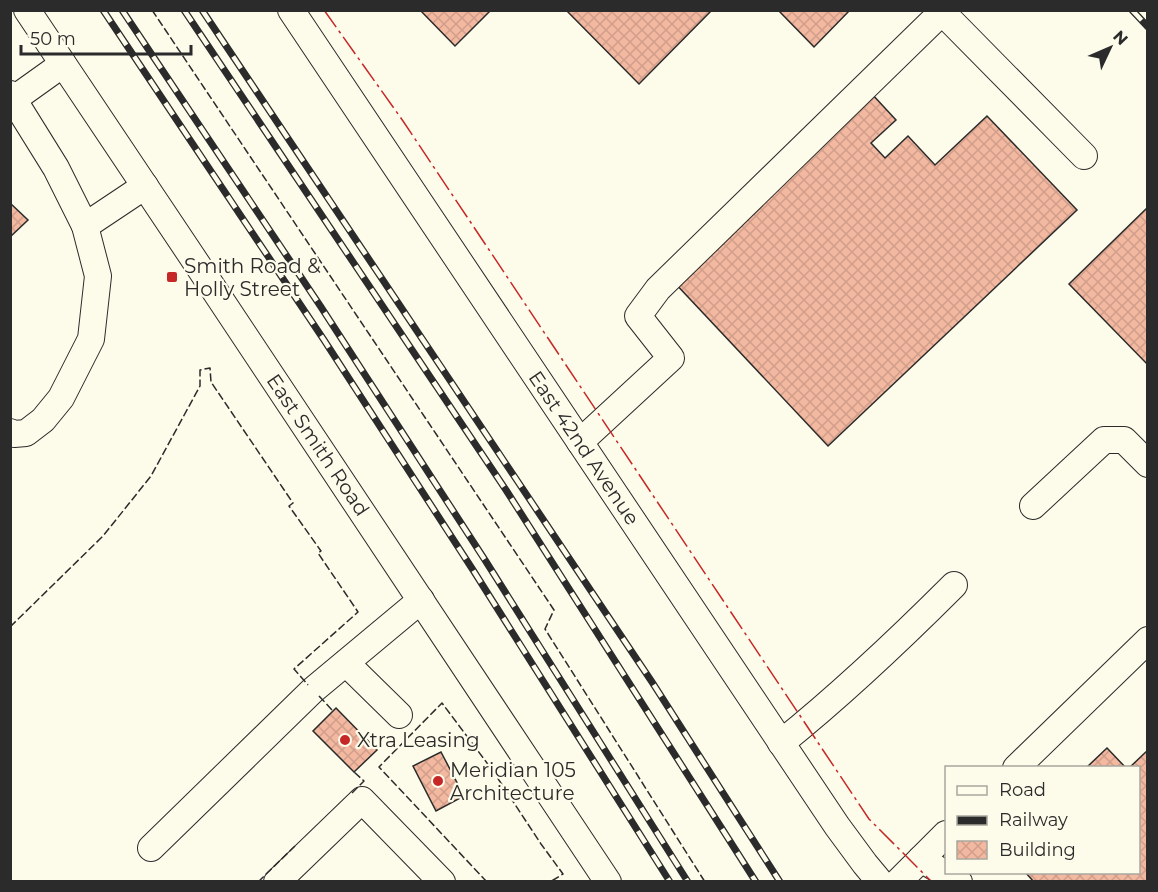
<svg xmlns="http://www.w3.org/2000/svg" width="1158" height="892" font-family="Montserrat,sans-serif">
<defs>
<pattern id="building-cross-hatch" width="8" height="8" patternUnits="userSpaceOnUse" patternTransform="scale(1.5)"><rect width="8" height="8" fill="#f2b8a0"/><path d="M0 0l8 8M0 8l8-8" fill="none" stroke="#d09e8a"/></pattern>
</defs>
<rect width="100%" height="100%" fill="#fdfbea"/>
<g fill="url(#building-cross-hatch)" stroke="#2b2b2b" stroke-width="1.5">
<polygon points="420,10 491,10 455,46"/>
<polygon points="566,10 712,10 639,84"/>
<polygon points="778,10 850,10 814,47"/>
<polygon points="871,93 896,120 871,143 885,158 908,136 935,165 987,116 1077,210 828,446 673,281"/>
<polygon points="10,203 28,220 10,237"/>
<polygon points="1148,207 1148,365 1069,284"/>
<polygon points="336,708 377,750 354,772 313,731"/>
<polygon points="1107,748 1126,768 1086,768"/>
<polygon points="1148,750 1148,882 1034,882 1025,872 1138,872 1138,768 1129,768"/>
<polygon points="441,752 464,796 436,811 413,766"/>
</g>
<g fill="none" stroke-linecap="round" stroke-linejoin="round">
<defs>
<g id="minor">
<polyline points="27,10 191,255 608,882"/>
<polyline points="291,10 837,826 865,864 880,882"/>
<polyline points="10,94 56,168 85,226 98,276 91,339 61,398 43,420 26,433 14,434 10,432"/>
<polyline points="14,99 63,64"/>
<polyline points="85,226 145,186"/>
<polyline points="580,442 671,358 638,316 658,289 942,12 1084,156"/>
<polyline points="1033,506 1104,440 1124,440 1148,464"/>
<polyline points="346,663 399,715"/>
<path d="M 781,743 C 842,694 899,640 954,585"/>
<polyline points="1016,768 1148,640"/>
<polyline points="151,848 313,690 421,600"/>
<polyline points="921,859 959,882"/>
<polyline points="277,882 362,800 442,882"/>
<polyline points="898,882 946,834"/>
</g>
</defs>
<use href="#minor" stroke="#2b2b2b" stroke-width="28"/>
<use href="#minor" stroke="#fdfbea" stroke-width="26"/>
<defs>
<g id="rail">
<polyline points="103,10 324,340 473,570 670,882"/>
<polyline points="122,10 321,307 485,560 688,882"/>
<polyline points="184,10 506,490 756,882"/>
<polyline points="202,10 652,682 780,882"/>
<polyline points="1132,10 1148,27"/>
</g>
</defs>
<use href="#rail" stroke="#2b2b2b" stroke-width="7"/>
<use href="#rail" stroke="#fdfbea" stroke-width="4.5" stroke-dasharray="14" stroke-linecap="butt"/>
<g stroke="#2b2b2b" stroke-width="1.5" stroke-dasharray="8 3" stroke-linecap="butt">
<polyline points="152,10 554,610 545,629 705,882"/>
<polyline points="10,627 103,536 151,476 200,386 200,370 210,368 211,382 293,503 289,506 321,551 318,553 358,612 294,669 308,685"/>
<polyline points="319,696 333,711"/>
<polyline points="352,793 364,781 354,772"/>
<polyline points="258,882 295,846"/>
<polyline points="487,882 379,767 442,703 493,771 541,844 563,874 550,882"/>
</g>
<polyline stroke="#c62828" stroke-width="1.5" stroke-dasharray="21 4.5 3 4.5" stroke-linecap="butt" points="324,10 403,121 869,819 932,882"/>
</g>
<g fill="#c62828" stroke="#fdfbea" stroke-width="2">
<rect x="166" y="271" width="12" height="12" rx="3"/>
<circle cx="345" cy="740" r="6"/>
<circle cx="438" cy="781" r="6"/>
</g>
<g text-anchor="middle" stroke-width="4.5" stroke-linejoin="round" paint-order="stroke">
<g font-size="20" fill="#2b2b2b" stroke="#fdfbea" text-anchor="start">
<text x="184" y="273">Smith Road &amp;<tspan x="184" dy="23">Holly Street</tspan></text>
<text x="357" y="747">Xtra Leasing</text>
<text x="450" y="777">Meridian 105<tspan x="450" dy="23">Architecture</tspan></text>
</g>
<g font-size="20" fill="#2b2b2b" stroke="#fdfbea">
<text transform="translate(318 445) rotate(56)" y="7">East Smith Road</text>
<text transform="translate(584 448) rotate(56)" y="7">East 42nd Avenue</text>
</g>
</g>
<rect width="1158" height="892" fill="none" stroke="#2b2b2b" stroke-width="24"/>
<rect x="945" y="766" width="195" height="108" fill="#fdfbea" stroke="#a9a89e" stroke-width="1.5"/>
<rect x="957" y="786" width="30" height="9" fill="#fdfbea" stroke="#a9a89e" stroke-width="1.5"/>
<text x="999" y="796" font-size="18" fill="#2b2b2b">Road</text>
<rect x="957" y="816" width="30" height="9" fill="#2b2b2b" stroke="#a9a89e" stroke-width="1.5"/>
<text x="999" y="826" font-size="18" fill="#2b2b2b">Railway</text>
<rect x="957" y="841" width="30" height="18" fill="url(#building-cross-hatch)" stroke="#a9a89e" stroke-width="1.5"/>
<text x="999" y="856" font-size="18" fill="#2b2b2b">Building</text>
<g transform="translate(1110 48) rotate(46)" stroke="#fdfbea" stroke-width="4.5" paint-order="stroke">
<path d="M0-4.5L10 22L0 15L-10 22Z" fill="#2b2b2b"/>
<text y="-9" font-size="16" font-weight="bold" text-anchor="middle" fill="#2b2b2b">N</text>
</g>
<path d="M21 45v9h170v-9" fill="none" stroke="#2b2b2b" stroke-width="3"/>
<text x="30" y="45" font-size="18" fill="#2b2b2b" stroke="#fdfbea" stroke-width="4.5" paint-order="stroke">50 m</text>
</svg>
